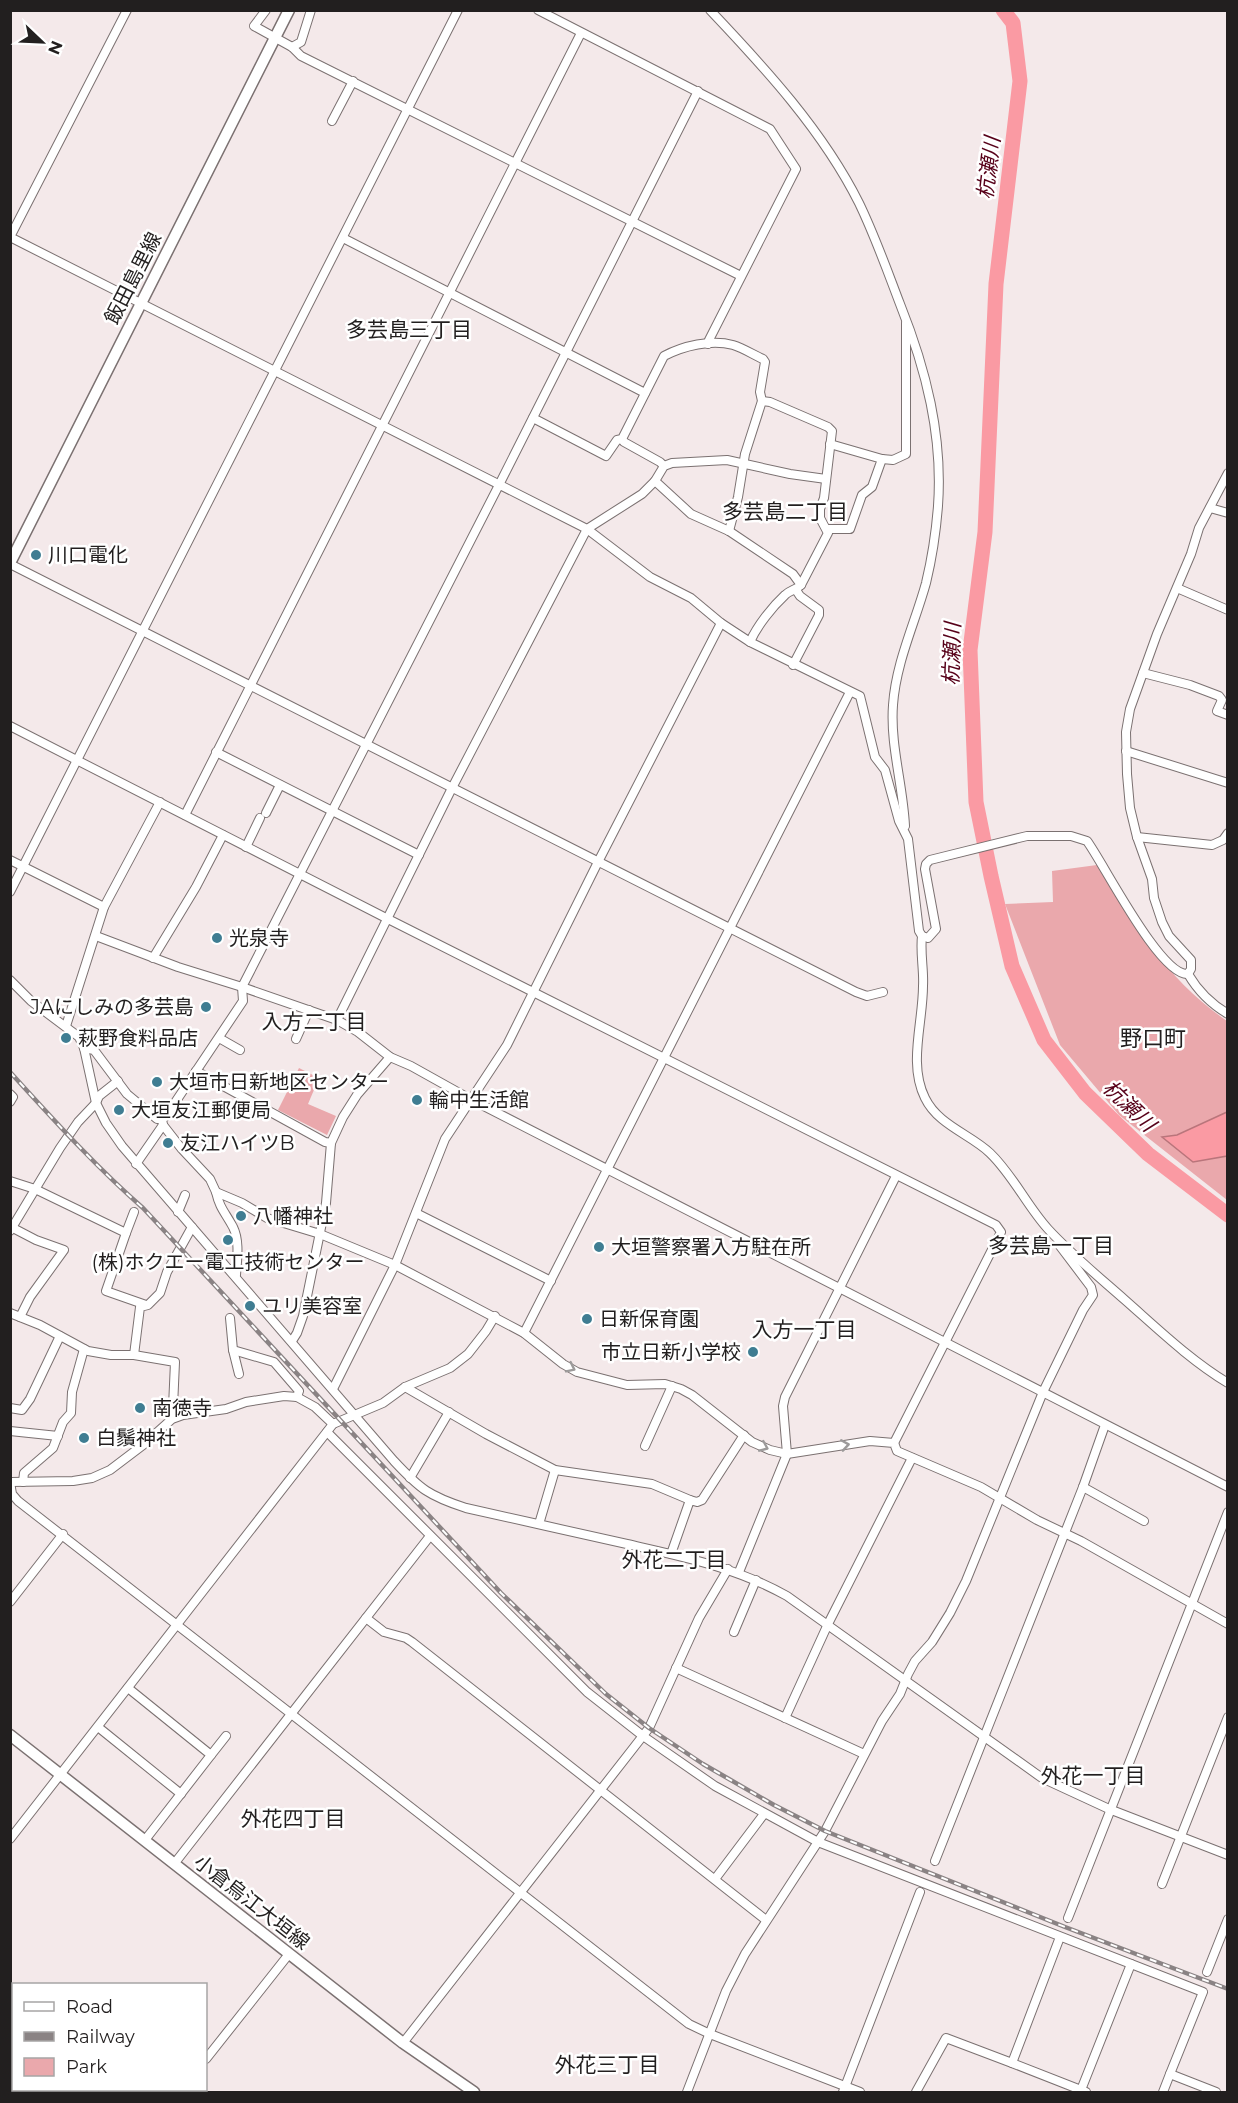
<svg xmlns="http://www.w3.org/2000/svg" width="1238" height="2103" font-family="Montserrat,'Noto Sans JP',sans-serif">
<rect width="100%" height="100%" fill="#f4e9ea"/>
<g fill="#eaa8ac">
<path d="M 1097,865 C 1134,924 1168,981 1227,1021 L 1227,1200 L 1119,1115 L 1060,1045 L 1005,904 L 1053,902 L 1052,871 Z"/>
<polygon points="299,1068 319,1078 308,1104 336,1116 327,1135 278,1110"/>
</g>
<polygon fill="#fa9aa3" stroke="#b9757b" stroke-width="1.5" points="1227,1112 1227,1156 1193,1162 1162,1137 1177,1135"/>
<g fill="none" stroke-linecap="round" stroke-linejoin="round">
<g stroke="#fa9aa3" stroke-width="15">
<polyline points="1003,10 1013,23 1020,81 996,284 985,532 970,650 976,802 991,876 1012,966 1044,1040 1085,1093 1148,1154 1228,1215"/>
<polyline points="10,2040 14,2043"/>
<polyline points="72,2090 76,2092"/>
</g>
<defs>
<g id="minor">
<polyline points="266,10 254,26 292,47 301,56 741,276"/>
<polyline points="538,10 770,129 796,169 709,340 708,344"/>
<path d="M 710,10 C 765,68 823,131 859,203 C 875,236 887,270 900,304 C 926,369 943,436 938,506 C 936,532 932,558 926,583 C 915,623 896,662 893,705 C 890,745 903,785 905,826"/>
<polyline points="292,47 301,42 311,10"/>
<polyline points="332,121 353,81"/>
<path d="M 10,237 L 587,529 L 650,577 L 691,598 L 721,623 L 750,642 L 860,696 L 875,757 L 885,770 L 899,821 L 908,839 L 919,931 L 922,936 C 920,953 924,970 923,986 C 923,1023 908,1064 925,1098 C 938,1125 970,1134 990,1153 C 1013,1175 1027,1206 1048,1229 C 1072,1255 1099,1277 1125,1300 C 1158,1329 1190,1360 1228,1383"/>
<polyline points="10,237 127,10"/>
<polyline points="343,238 645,393"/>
<path d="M 533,418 L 606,456 L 617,440 L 622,439 L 664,356 C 683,346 711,339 733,345 C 743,348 754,355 763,359 L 765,362 L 760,392 L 762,401"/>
<polyline points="622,439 624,442 660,462 664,466"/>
<polyline points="882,459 893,460 906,454 906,323"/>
<polyline points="655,481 691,514 729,531 793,574 801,585"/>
<polyline points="1210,508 1228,513"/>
<polyline points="827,529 850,529 862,495 872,487 882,459 830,444"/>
<path d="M 729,531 L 738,497 L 745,454 L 762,401 L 770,402 L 828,427 L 832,431 L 824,498 L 820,509 L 820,518 L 828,533 L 801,585 C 796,590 790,590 785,595 C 772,607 757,626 750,642"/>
<polyline points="10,564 856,992 867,996 883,992"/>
<polyline points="1177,588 1228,610"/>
<polyline points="793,665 819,615 819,610 800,596 796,590"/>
<polyline points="1143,673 1190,685 1219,696 1222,700 1217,711 1228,715"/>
<polyline points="10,726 388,919 996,1225 1001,1232 894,1443"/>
<polyline points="1126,751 1228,783"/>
<polyline points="216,752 419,855"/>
<polyline points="266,813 280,785"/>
<polyline points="185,815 581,33"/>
<polyline points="1137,837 1212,845 1223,840 1228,833"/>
<polyline points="246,847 260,818"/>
<polyline points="10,860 104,907"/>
<polyline points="10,892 458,10"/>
<polyline points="96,936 178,967 242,987 337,1020 358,1032 390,1057 411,1066 472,1100 1228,1487"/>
<path d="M 922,936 L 928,938 L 936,929 L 925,869 L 926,864 L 930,860 L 1027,836 L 1071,836 L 1087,841 C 1104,864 1160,976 1188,974 L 1191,969 L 1191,960 L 1169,936 L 1162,922 L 1154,898 L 1152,879 L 1137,837 L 1130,808 L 1127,774 L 1126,732 L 1130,709 L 1157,634 L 1191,554 L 1199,528 L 1228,473"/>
<polyline points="153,958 196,887 223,835"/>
<path d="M 1188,974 C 1198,991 1211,1004 1228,1014"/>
<path d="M 10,980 L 31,1001 L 79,1037 L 84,1048 L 96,1103 L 106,1123 L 122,1146 L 394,1461 C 420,1489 429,1496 466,1508 C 520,1520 573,1532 627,1544 C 684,1557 735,1567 787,1596 L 1042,1778 L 1109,1809 L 1228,1855"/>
<polyline points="337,1020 452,788 587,529 642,494 655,481 664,466 672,463 727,460 790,474 826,479"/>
<polyline points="66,1026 104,907 160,802"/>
<polyline points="219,1038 240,1050"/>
<polyline points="296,1039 309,1010"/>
<polyline points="84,1048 94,1050 127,1094 157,1119 162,1119"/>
<polyline points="196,1071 325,1142 331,1143"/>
<polyline points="10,1094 13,1097 10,1102"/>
<polyline points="162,1119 163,1125 181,1148 210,1179 216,1192 242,1203 267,1218 320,1234 395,1265 524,1333 563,1364 577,1372 627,1385 665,1384 681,1389 692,1395 752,1442 770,1450 787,1454 870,1441 894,1443 897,1451 981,1487 1037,1520 1081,1541 1228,1624"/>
<polyline points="162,1119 166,1116 243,1001 242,987 499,485 698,91"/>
<polyline points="136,1164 163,1125"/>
<polyline points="10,1181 35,1189 126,1233 106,1291 146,1305"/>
<path d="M 216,1192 C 220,1209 225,1212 233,1227 C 240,1241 237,1260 236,1275"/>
<polyline points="178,1212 185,1195"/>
<polyline points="416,1213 551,1281"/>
<polyline points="13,1228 36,1240 64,1250 30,1297 20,1317"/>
<polyline points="10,1231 60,1148 78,1122 96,1103 99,1096 118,1081"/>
<polyline points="126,1233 134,1212"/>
<polyline points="10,1313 40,1325 88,1351 111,1355 134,1355 140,1307 148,1305 160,1293 167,1272 192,1227"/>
<polyline points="230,1318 233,1350 274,1362 299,1391 297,1397"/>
<polyline points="524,1333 850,692"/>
<polyline points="292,1341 297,1333 303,1316 326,1203 331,1143 343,1117 357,1095 390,1057"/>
<polyline points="233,1350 239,1374"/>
<polyline points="134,1355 175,1362 173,1407 176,1417"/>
<polyline points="405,1387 486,1434 555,1470 652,1484 690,1500"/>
<polyline points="333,1389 395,1265 445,1139 507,1045 598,862 721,623"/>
<polyline points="10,1408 22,1410 30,1399 60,1336"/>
<polyline points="10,1431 58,1436"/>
<polyline points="327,1432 587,1692 643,1736 715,1786 818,1842 1203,1992 1170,2074"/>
<polyline points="645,1446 672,1386"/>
<polyline points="410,1478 449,1412"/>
<polyline points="10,1482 12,1494 18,1501 689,2024 710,2034 860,2092"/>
<polyline points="11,1482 73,1481 92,1478 110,1470 143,1445 172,1419 183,1415 226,1409 246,1402 284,1396 297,1397 315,1407 333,1424"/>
<polyline points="23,1482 24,1473 53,1448 63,1422 71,1413 72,1392 84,1349"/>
<polyline points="1083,1487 1144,1521"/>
<polyline points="539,1524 555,1470"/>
<polyline points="671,1554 690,1500 697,1502 702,1500 744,1435"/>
<polyline points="739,1572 787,1454 783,1406 785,1397 896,1176"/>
<polyline points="10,1602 63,1534"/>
<polyline points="366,1618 384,1632 406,1638 412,1642 766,1920"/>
<polyline points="734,1632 756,1580"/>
<polyline points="676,1668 864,1754"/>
<polyline points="128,1688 211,1755 145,1840"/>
<polyline points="785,1718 828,1624 912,1458"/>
<polyline points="98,1727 181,1794"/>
<polyline points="211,1755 226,1736"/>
<polyline points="10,1839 333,1424 383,1403 405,1387 450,1368 468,1354 486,1331 495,1316"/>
<polyline points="935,1861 1083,1487 1105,1425"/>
<polyline points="174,1864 430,1536"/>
<polyline points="715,1879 764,1814"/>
<polyline points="1162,1884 1228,1717"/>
<polyline points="1068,1918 1228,1512"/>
<polyline points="1060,1937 1012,2063 1086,2092"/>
<polyline points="1207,1972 1228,1919"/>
<polyline points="403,2043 649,1728 699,1618 728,1569"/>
<polyline points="206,2059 289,1954"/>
<polyline points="1081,2090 1131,1964"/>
<polyline points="179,2092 182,2090"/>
<polyline points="687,2092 726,1991 745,1954 825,1831 882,1721 900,1694 908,1674 915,1661 932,1642 950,1613 966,1581 1043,1392 1083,1310 1093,1295 1091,1287 1060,1246"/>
<polyline points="843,2092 920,1892"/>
<polyline points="916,2092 946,2038 1012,2063"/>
<polyline points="1163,2092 1170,2074 1216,2092"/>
</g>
<g id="major">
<polyline points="10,563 289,10"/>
<polyline points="10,1735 403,2043 474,2092"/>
</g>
</defs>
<use href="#minor" stroke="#7b7171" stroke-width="10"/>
<use href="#major" stroke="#7b7171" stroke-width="13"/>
<use href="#minor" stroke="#fff" stroke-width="8"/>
<use href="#major" stroke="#fff" stroke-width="10"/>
<defs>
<path id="rail" d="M 10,1072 C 53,1119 95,1166 143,1208 L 501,1593 L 606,1694 L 649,1728 L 703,1764 L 774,1805 L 825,1831 L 1065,1927 L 1228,1989"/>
</defs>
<use href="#rail" stroke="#8a8384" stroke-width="4.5"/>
<use href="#rail" stroke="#fff" stroke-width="2" stroke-dasharray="7" stroke-linecap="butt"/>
</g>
<defs><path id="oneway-chevron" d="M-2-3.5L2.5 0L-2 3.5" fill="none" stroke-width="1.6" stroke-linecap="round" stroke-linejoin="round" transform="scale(1.5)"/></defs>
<g stroke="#9c9a9a">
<use href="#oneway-chevron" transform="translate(571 1368) rotate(26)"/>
<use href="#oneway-chevron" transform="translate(845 1445) rotate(-9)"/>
<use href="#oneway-chevron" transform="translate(764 1447) rotate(23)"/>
</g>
<g fill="#3f7d92" stroke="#fff" stroke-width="2">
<circle cx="36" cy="555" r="6"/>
<circle cx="217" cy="938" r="6"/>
<circle cx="206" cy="1007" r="6"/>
<circle cx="66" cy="1038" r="6"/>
<circle cx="157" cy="1082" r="6"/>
<circle cx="417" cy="1100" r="6"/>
<circle cx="119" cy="1110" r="6"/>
<circle cx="168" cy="1143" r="6"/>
<circle cx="241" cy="1216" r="6"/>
<circle cx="228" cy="1240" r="6"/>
<circle cx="599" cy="1247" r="6"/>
<circle cx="250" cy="1306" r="6"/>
<circle cx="587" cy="1319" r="6"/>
<circle cx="753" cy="1352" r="6"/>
<circle cx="140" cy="1408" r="6"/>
<circle cx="84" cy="1438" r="6"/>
</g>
<g text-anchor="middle" stroke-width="5" stroke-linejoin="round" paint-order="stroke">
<g font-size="20" fill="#221f1f" stroke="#fff">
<text transform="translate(133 278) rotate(-63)" y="7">飯田島里線</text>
<text transform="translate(252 1902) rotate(38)" y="7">小倉烏江大垣線</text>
</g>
<g font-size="20" fill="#221f1f" stroke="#fff" text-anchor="start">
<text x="48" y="562">川口電化</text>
<text x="229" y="945">光泉寺</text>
<text x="194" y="1014" text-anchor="end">JAにしみの多芸島</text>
<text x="78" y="1045">萩野食料品店</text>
<text x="169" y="1089">大垣市日新地区センター</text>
<text x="429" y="1107">輪中生活館</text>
<text x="131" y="1117">大垣友江郵便局</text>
<text x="180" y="1150">友江ハイツB</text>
<text x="253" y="1223">八幡神社</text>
<text x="611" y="1254">大垣警察署入方駐在所</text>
<text x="228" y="1269" text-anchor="middle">(株)ホクエー電工技術センター</text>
<text x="262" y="1313">ユリ美容室</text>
<text x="599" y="1326">日新保育園</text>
<text x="741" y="1359" text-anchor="end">市立日新小学校</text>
<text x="152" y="1415">南徳寺</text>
<text x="96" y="1445">白鬚神社</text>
</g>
<g font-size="21" font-style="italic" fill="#570019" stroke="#fff">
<text transform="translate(989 168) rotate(-83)" y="7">杭瀬川</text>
<text transform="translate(952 654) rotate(-88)" y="7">杭瀬川</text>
<text transform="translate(1129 1106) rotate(44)" y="7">杭瀬川</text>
</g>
<g font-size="21" fill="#221f1f" stroke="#fff">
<text x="409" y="337">多芸島三丁目</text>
<text x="785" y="519">多芸島二丁目</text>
<text x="314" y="1029">入方二丁目</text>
<text x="1051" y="1253">多芸島一丁目</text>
<text x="804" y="1337">入方一丁目</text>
<text x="674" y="1567">外花二丁目</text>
<text x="1093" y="1783">外花一丁目</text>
<text x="293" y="1826">外花四丁目</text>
<text x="607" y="2072">外花三丁目</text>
</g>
<g font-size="22" fill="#221f1f" stroke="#fff">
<text x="1153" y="1046">野口町</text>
</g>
</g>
<rect width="1238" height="2103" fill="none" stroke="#221f1f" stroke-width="24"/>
<rect x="12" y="1983" width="195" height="108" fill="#ffffff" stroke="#a7a5a5" stroke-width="1.5"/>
<rect x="24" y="2002" width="30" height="9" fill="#ffffff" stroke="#a7a5a5" stroke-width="1.5"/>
<text x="66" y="2013" font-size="18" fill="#221f1f">Road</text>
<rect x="24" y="2032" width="30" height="9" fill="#8a8384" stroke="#a7a5a5" stroke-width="1.5"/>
<text x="66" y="2043" font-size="18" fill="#221f1f">Railway</text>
<rect x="24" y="2058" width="30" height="18" fill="#eaa8ac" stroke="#a7a5a5" stroke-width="1.5"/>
<text x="66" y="2073" font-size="18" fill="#221f1f">Park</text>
<g transform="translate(42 42) rotate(113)" stroke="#ffffff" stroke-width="4.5" paint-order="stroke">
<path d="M0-4.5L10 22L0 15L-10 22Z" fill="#221f1f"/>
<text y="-9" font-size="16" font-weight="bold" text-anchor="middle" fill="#221f1f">N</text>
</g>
</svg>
